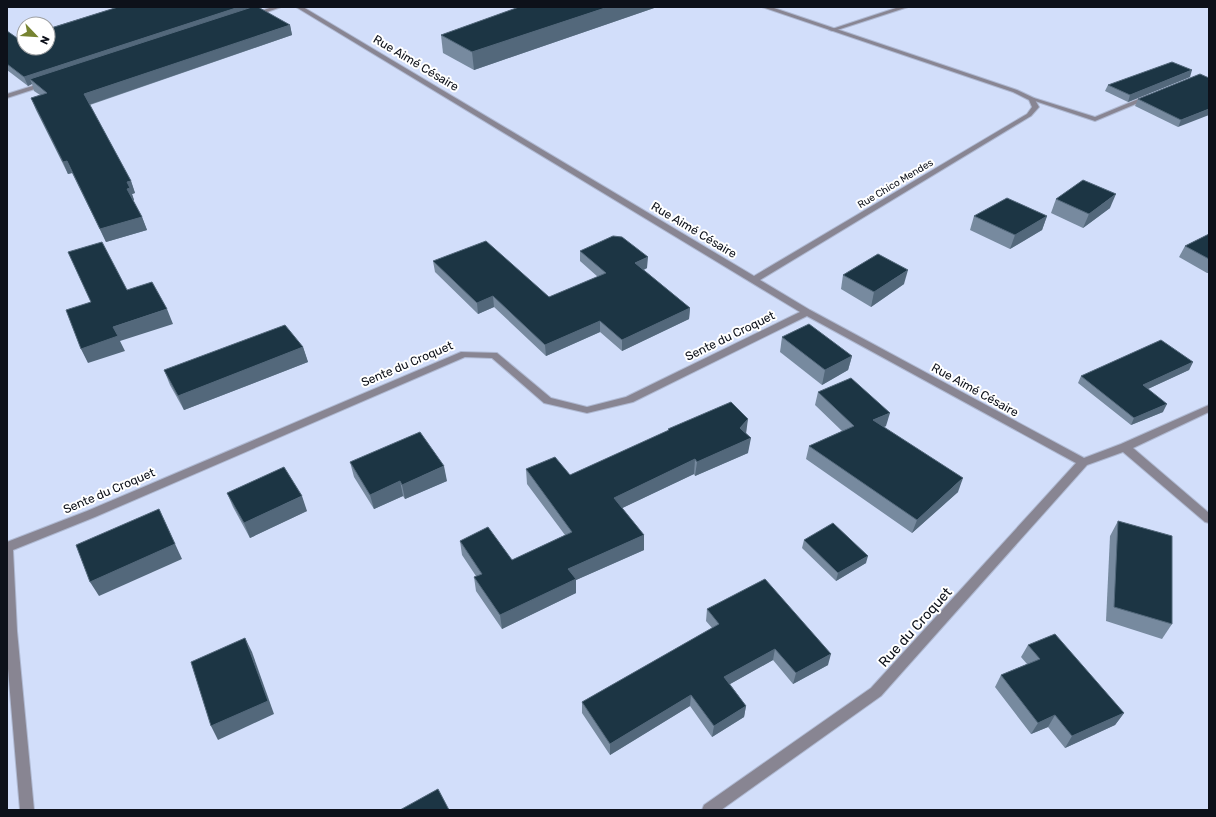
<svg xmlns="http://www.w3.org/2000/svg" width="1216" height="817" font-family="Rubik,sans-serif">
<rect width="100%" height="100%" fill="#d2defa"/>
<g fill="none" stroke-linecap="round" stroke-linejoin="round">
<defs>
<g id="service">
<polygon points="899,7 908,7 834,31 829,30"/>
<polygon points="1148,95 1151,97 1150,98 1095,121 1029,99 1034,98 1095,117"/>
</g>
<g id="minor">
<polygon points="272,7 281,7 256,16 251,15"/>
<polygon points="296,7 303,7 754,276 1027,114 1032,107 1029,100 1013,92 762,7 771,7 1017,90 1034,98 1039,107 1031,116 760,280 810,310 1084,458 1121,444 1209,405 1209,412 1133,448 1209,513 1209,523 1205,522 1123,452 1087,465 881,696 721,810 702,810 704,805 871,688 1076,463 807,316 633,402 587,413 544,403 492,358 465,357 95,517 13,550 17,631 34,810 20,810 7,657 7,542 87,511 461,352 497,353 551,398 587,407 626,397 800,312"/>
<polygon points="45,82 48,84 47,85 7,98 7,94"/>
</g>
</defs>
<use href="#service" stroke="#afb9d2" stroke-width="2"/>
<use href="#minor" stroke="#afb9d2" stroke-width="2"/>
<use href="#service" fill="#888592" fill-rule="evenodd"/>
<use href="#minor" fill="#888592" fill-rule="evenodd"/>
</g>
<g fill="#778a9f">
<polygon points="118,7 250,7 290,25 292,35 90,105 131,181 135,193 132,194 134,200 133,200 142,217 147,230 106,242 72,173 68,174 36,110 31,98 40,95 34,91 32,84 28,86 7,70 7,31 17,38"/>
<polygon points="519,7 657,7 474,70 443,53 441,35"/>
<polygon points="1190,77 1128,102 1105,91 1108,85"/>
<polygon points="1209,78 1178,127 1135,106 1138,99"/>
<polygon points="1056,199 1110,208 1083,228 1051,213"/>
<polygon points="974,216 1047,216 1042,230 1010,249 970,230"/>
<polygon points="1209,234 1209,273 1207,273 1179,257 1185,246"/>
<polygon points="580,251 647,268 644,270 690,308 689,319 622,351 600,332 546,356 494,307 478,314 435,272 433,261 549,297 598,277 580,261"/>
<polygon points="843,275 904,284 871,307 841,289"/>
<polygon points="782,337 852,356 848,370 822,385 780,352"/>
<polygon points="303,347 308,362 184,410 170,385 164,370"/>
<polygon points="1193,362 1189,370 1148,389 1163,412 1131,425 1078,383 1081,376"/>
<polygon points="818,392 886,426 884,427 958,492 912,533 806,459 809,446 842,431 815,405"/>
<polygon points="668,429 746,433 748,453 695,476 694,474 622,508 644,535 644,550 576,580 576,593 502,629 476,591 474,577 476,576 462,555 460,541 512,560 565,535 527,484 526,469 570,475 668,431"/>
<polygon points="350,462 447,481 405,499 403,496 374,509 354,477"/>
<polygon points="227,493 307,511 250,538 233,507"/>
<polygon points="1118,521 1172,624 1162,639 1106,621 1110,536"/>
<polygon points="804,540 866,563 836,581 802,548"/>
<polygon points="707,609 828,665 793,684 773,660 730,684 746,706 744,717 712,737 690,706 610,755 582,713 582,702 712,628 706,621"/>
<polygon points="1028,645 1124,713 1115,725 1065,748 1048,727 1031,734 995,687 1001,675 1027,664 1021,657"/>
</g>
<g fill="#53687b">
<polygon points="239,7 250,7 251,12 30,79 32,84 28,86 24,77"/>
<polygon points="608,7 657,7 474,70 472,52"/>
<polygon points="290,25 292,35 88,105 84,94"/>
<polygon points="1192,70 1190,77 1128,102 1130,95"/>
<polygon points="1209,109 1209,115 1178,127 1181,120"/>
<polygon points="67,161 72,173 68,174 63,162"/>
<polygon points="131,181 135,193 132,194 134,200 131,201 127,189 127,182"/>
<polygon points="1116,194 1110,208 1083,228 1089,214"/>
<polygon points="1047,216 1042,230 1010,249 1015,235"/>
<polygon points="142,217 147,230 106,242 100,229"/>
<polygon points="648,257 647,268 635,273 635,263"/>
<polygon points="908,270 904,284 871,307 874,292"/>
<polygon points="493,296 494,307 478,314 477,303"/>
<polygon points="690,308 689,319 622,351 622,340"/>
<polygon points="167,309 173,324 120,341 125,351 88,363 81,349 113,327"/>
<polygon points="600,321 600,332 546,356 545,345"/>
<polygon points="303,347 308,362 184,410 178,396"/>
<polygon points="852,356 848,370 822,385 825,370"/>
<polygon points="1193,362 1189,370 1139,393 1143,385"/>
<polygon points="1167,404 1163,412 1131,425 1134,418"/>
<polygon points="890,413 886,426 870,433 873,420"/>
<polygon points="748,419 746,434 740,428"/>
<polygon points="751,438 748,453 695,476 697,462"/>
<polygon points="695,459 694,474 614,512 614,498"/>
<polygon points="444,466 447,481 405,499 402,485"/>
<polygon points="963,478 958,492 912,533 917,520"/>
<polygon points="400,481 403,496 374,509 370,495"/>
<polygon points="302,496 307,511 250,538 244,523"/>
<polygon points="159,509 182,559 99,596 90,582"/>
<polygon points="644,535 644,550 576,580 576,593 502,629 500,615 568,569"/>
<polygon points="868,556 866,563 836,581 838,573"/>
<polygon points="245,638 252,652 274,714 218,740 211,726"/>
<polygon points="775,649 773,660 723,688 724,677"/>
<polygon points="831,654 828,665 793,684 796,673"/>
<polygon points="691,695 690,706 610,755 610,744"/>
<polygon points="746,706 744,717 712,737 714,726"/>
<polygon points="1124,713 1115,725 1065,748 1072,736"/>
<polygon points="1055,715 1048,727 1031,734 1038,723"/>
</g>
<g fill="#1c3544" stroke="#53687b">
<polygon points="118,7 239,7 24,77 7,64 7,31 17,38 24,36 24,48 48,48 48,29"/>
<polygon points="252,7 258,7 290,25 84,94 131,181 127,182 130,188 127,189 142,217 100,229 67,161 63,162 31,98 47,93 30,79"/>
<polygon points="519,7 608,7 472,52 441,35"/>
<polygon points="1172,62 1192,70 1130,95 1108,85"/>
<polygon points="1200,74 1209,78 1209,109 1181,120 1138,99"/>
<polygon points="1083,180 1116,194 1089,214 1056,199"/>
<polygon points="1007,198 1047,216 1015,235 974,216"/>
<polygon points="1209,234 1209,259 1185,246"/>
<polygon points="613,236 622,237 648,257 635,263 690,308 622,340 600,321 545,345 493,296 477,303 433,261 486,241 549,297 606,273 580,251"/>
<polygon points="102,242 127,290 152,282 167,309 113,327 118,336 81,349 66,310 91,302 68,252"/>
<polygon points="878,254 908,270 874,292 843,275"/>
<polygon points="809,324 852,356 825,370 782,337"/>
<polygon points="285,325 303,347 178,396 164,370"/>
<polygon points="1161,340 1193,362 1143,385 1167,404 1134,418 1081,376"/>
<polygon points="851,378 890,413 873,420 963,478 917,520 809,446 854,426 818,392"/>
<polygon points="731,402 748,419 740,428 751,438 697,462 695,459 614,498 644,535 568,569 576,579 500,615 474,577 482,574 460,541 488,527 512,560 572,532 526,469 555,457 570,475 669,430 668,429"/>
<polygon points="420,432 444,466 402,485 400,481 370,495 350,462"/>
<polygon points="284,467 302,496 244,523 227,493"/>
<polygon points="159,509 175,544 90,582 76,545"/>
<polygon points="1118,521 1172,536 1172,624 1114,607"/>
<polygon points="833,523 868,556 838,573 804,540"/>
<polygon points="765,579 831,654 796,673 775,649 724,677 746,706 714,726 691,695 610,744 582,702 719,624 707,609"/>
<polygon points="1055,634 1124,713 1072,736 1055,715 1038,723 1001,675 1040,659 1028,645"/>
<polygon points="245,638 268,701 211,726 191,662"/>
<polygon points="438,789 449,810 400,810"/>
</g>
<g text-anchor="middle" stroke-width="4" stroke-linejoin="round" paint-order="stroke">
<g font-size="10" fill="#0d111a" stroke="#fff">
<text transform="translate(895 183) rotate(-31)" y="4">Rue Chico Mendes</text>
</g>
<g font-size="12" fill="#0d111a" stroke="#fff">
<text transform="translate(416 63) rotate(31)" y="4">Rue Aimé Césaire</text>
<text transform="translate(694 230) rotate(31)" y="4">Rue Aimé Césaire</text>
<text transform="translate(730 336) rotate(-26)" y="4">Sente du Croquet</text>
<text transform="translate(407 364) rotate(-23)" y="4">Sente du Croquet</text>
<text transform="translate(975 390) rotate(29)" y="4">Rue Aimé Césaire</text>
<text transform="translate(109 491) rotate(-23)" y="4">Sente du Croquet</text>
</g>
<g font-size="14" fill="#0d111a" stroke="#fff">
<text transform="translate(915 627) rotate(-48)" y="5">Rue du Croquet</text>
</g>
</g>
<rect width="1216" height="817" fill="none" stroke="#0d111a" stroke-width="16"/>
<g transform="translate(36 36) rotate(115)"><circle r="19" fill="#ffffff" stroke="#9ea0a3"/>
<path d="M0-3L7 15L0 10L-7 15Z" fill="#768331"/>
<text y="-6" font-size="11" font-weight="bold" text-anchor="middle" fill="#0d111a">N</text>
</g>
</svg>
